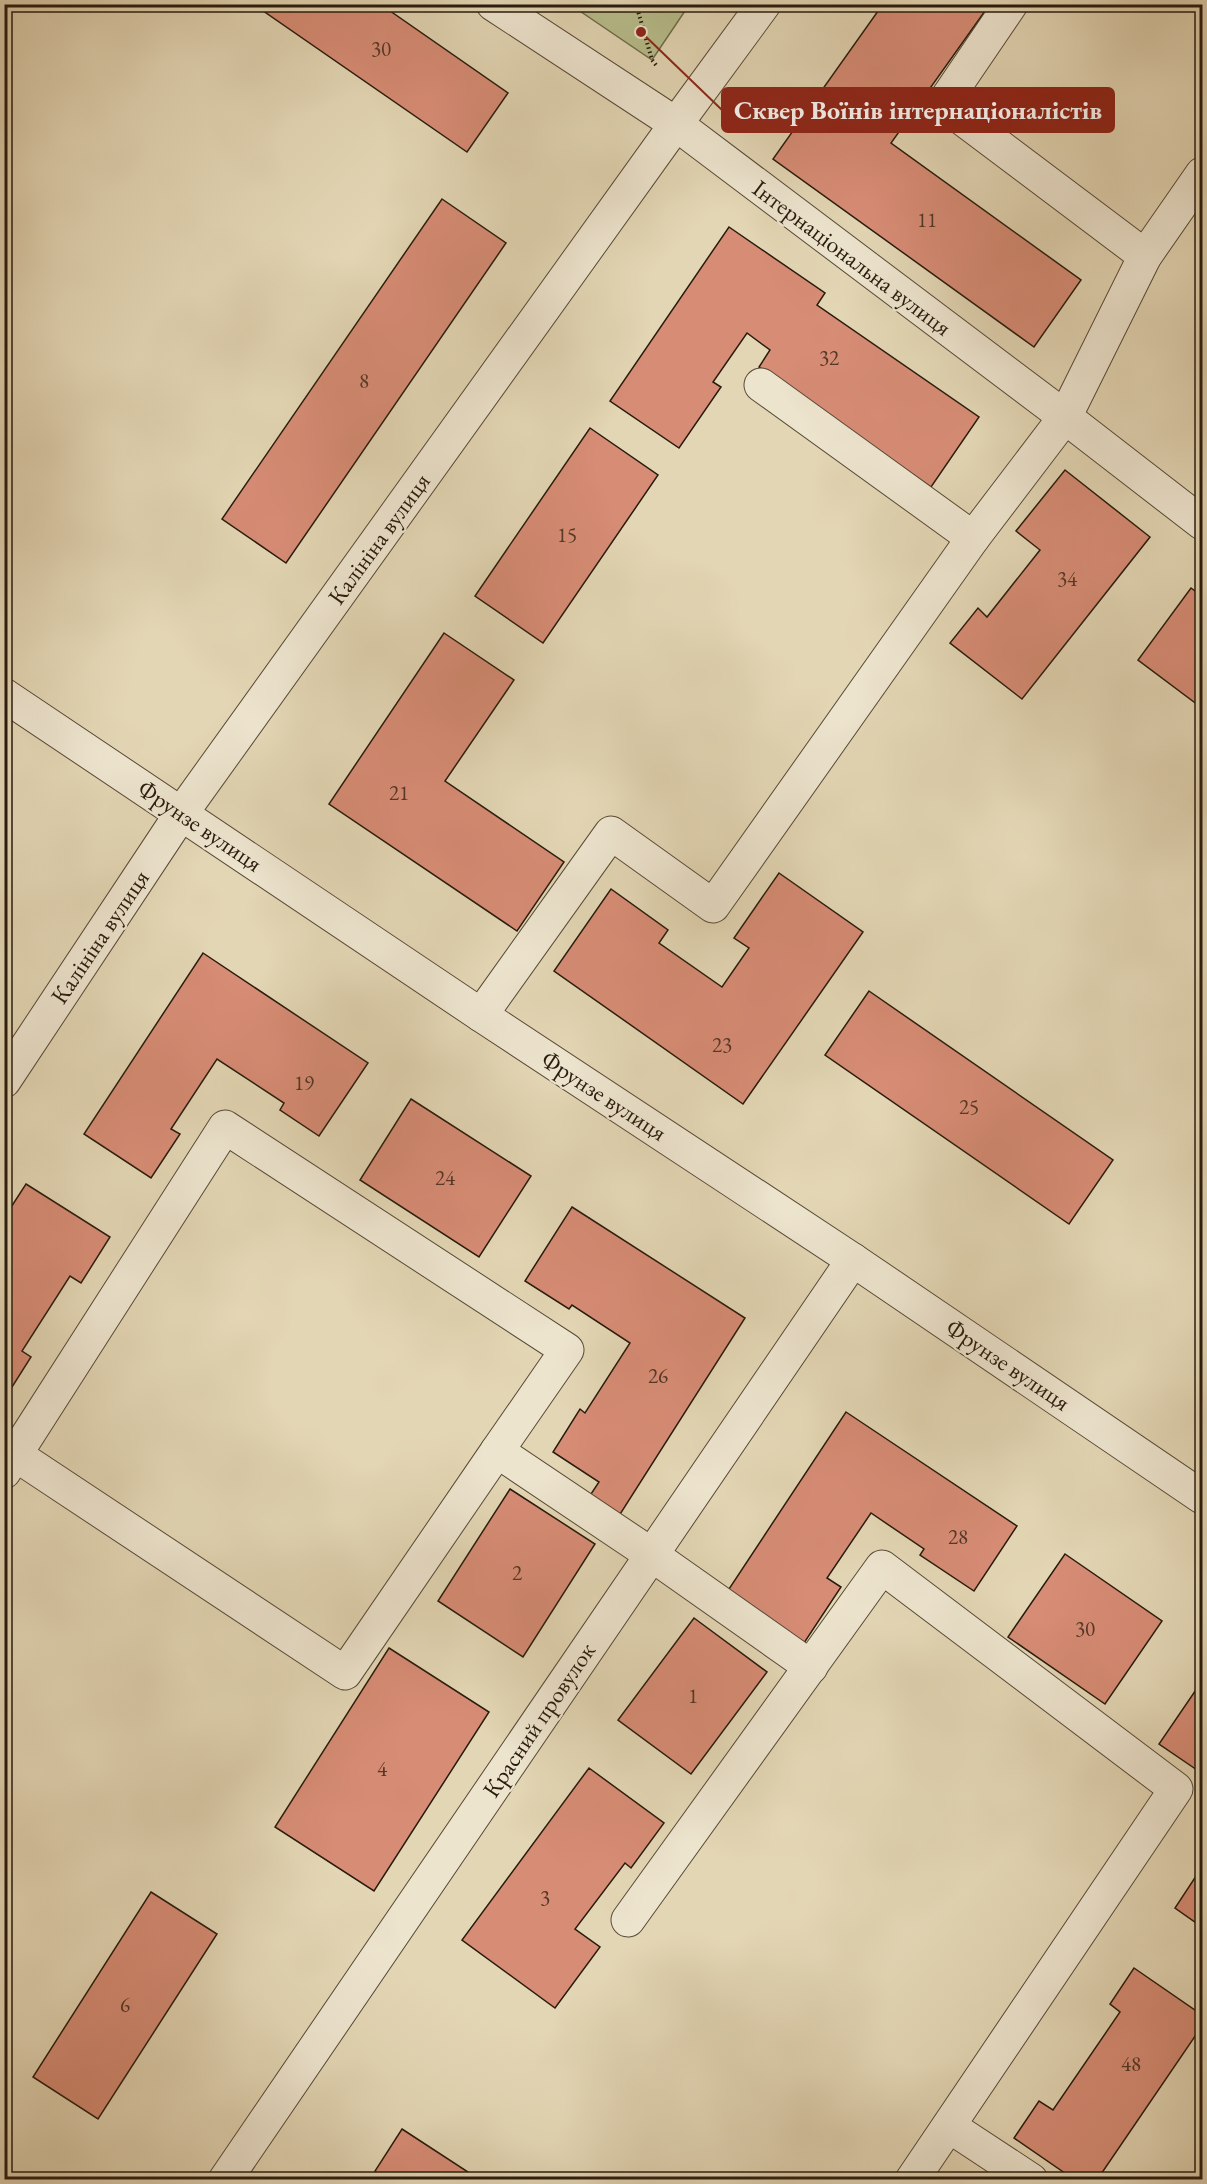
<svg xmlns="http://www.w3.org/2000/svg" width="1207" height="2184" font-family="'EB Garamond',serif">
<rect width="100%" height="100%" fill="#e3d6b4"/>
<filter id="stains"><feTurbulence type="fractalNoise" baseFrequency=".00333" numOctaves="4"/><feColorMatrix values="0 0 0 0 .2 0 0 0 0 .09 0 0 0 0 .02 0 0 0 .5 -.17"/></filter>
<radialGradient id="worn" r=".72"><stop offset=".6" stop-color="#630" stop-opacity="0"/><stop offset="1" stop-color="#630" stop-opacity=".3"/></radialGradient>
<polygon fill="#b7bd8b" stroke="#706c4c" stroke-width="1.5" points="571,5 689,5 652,60"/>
<g fill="#d78c75" stroke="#281b0d" stroke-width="1.5">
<polygon points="253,4 380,4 508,93 467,152"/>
<polygon points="883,4 990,4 891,143 1081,280 1034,347 773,159"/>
<polygon points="442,199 506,243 286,563 222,519"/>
<polygon points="729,227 825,293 817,305 979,417 931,487 759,367 770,350 747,333 713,382 721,387 679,448 610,401"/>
<polygon points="590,428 658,475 543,643 475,596"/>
<polygon points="1065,470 1150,537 1022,699 950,643 978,608 987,617 1040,550 1016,531"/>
<polygon points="1191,588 1202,596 1202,708 1138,660"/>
<polygon points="444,633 514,680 445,781 564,862 517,931 329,804"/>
<polygon points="779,873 863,932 743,1104 554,971 611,889 668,930 659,943 722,987 749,948 734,938"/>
<polygon points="203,953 368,1063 319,1136 280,1110 284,1103 217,1059 171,1129 180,1134 151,1178 84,1134"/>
<polygon points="869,991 1113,1160 1069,1224 825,1055"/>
<polygon points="411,1099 531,1176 479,1257 360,1180"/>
<polygon points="26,1184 110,1237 81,1283 70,1276 22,1351 31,1357 7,1395 4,1393 4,1218"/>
<polygon points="572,1207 745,1318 617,1519 587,1500 599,1482 553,1452 580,1409 585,1413 630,1343 572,1305 569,1309 525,1281"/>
<polygon points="846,1412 1017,1526 974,1591 920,1555 924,1549 871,1513 827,1578 841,1587 804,1643 727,1592"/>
<polygon points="510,1489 595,1544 523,1657 438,1601"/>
<polygon points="1065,1554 1162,1621 1105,1704 1008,1637"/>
<polygon points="694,1618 767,1672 691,1774 618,1720"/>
<polygon points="389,1648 489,1712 374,1891 275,1827"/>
<polygon points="1202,1681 1202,1769 1200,1772 1159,1744"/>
<polygon points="589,1768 664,1823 631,1868 625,1863 575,1929 600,1947 555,2008 462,1940"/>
<polygon points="1202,1867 1202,1927 1175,1908"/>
<polygon points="151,1892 217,1934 98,2119 33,2077"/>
<polygon points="1134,1968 1202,2015 1202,2026 1097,2180 1075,2180 1014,2138 1039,2101 1053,2110 1120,2012 1110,2004"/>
<polygon points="402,2129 468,2172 463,2180 385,2180 375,2171"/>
</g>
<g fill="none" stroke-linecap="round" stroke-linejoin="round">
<defs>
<g id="minor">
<polyline points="493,4 676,124 1065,417 1202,523"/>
<polyline points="1011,4 943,104 1145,256"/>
<polyline points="761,385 973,538"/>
<polyline points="4,695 481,1015 853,1260 1202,1497"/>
<polyline points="481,1015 611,833 713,906 973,538 1065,417 1145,256 1202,174"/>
<polyline points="4,1081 181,814 676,124 764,4"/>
<polyline points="4,1447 345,1673 497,1451"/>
<polyline points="4,1472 225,1127 567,1350 497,1451 652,1555 811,1667"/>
<polyline points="628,1920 882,1567 1176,1789 912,2180"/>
<polyline points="949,2126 1031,2180"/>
<polyline points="225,2180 853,1260"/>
</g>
</defs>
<use href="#minor" stroke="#574a37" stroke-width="35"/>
<polyline stroke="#281b0d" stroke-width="4" stroke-dasharray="1.5 3" stroke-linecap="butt" points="636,4 652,60 656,65"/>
<use href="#minor" stroke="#ede4ce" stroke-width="33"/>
</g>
<g text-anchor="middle" stroke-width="4.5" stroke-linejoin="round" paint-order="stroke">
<g font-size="21" fill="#543727">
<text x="381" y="56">30</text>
<text x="927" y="227">11</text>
<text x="829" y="365">32</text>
<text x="364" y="388">8</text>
<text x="567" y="542">15</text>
<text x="1067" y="586">34</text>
<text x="399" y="800">21</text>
<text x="722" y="1052">23</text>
<text x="304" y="1090">19</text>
<text x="969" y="1114">25</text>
<text x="445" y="1185">24</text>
<text x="658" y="1383">26</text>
<text x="958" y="1544">28</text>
<text x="517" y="1580">2</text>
<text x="1085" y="1636">30</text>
<text x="693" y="1703">1</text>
<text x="382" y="1776">4</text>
<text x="545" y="1905">3</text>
<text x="125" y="2012">6</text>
<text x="1131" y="2071">48</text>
</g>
<g font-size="24" fill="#281b0d" stroke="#ede4ce">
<text transform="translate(852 258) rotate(37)" y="8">Інтернаціональна вулиця</text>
<text transform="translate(379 539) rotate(-54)" y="8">Калініна вулиця</text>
<text transform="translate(200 826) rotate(34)" y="8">Фрунзе вулиця</text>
<text transform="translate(100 937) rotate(-56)" y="8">Калініна вулиця</text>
<text transform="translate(604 1096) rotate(33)" y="8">Фрунзе вулиця</text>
<text transform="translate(1008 1365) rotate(34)" y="8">Фрунзе вулиця</text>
<text transform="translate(539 1720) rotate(-56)" y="8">Красний провулок</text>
</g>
</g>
<path fill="none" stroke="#8f2418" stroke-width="2" d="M641 32L722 110"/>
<circle fill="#8f2418" stroke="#ede4ce" stroke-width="2" cx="641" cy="32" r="6"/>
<rect fill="#8f2418" stroke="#8f2418" stroke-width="2" x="722" y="88" width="392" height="44" rx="6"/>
<g font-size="26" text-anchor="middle" font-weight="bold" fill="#fff">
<text x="918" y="119">Сквер Воїнів інтернаціоналістів</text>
</g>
<rect width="1207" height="2184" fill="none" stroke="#e3d6b4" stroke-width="24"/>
<rect x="6" y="6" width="1195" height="2172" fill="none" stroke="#281b0d" stroke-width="3"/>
<rect x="12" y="12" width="1183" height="2160" fill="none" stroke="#281b0d" stroke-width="1.5"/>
<rect width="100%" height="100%" filter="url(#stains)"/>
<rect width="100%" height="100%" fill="url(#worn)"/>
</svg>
